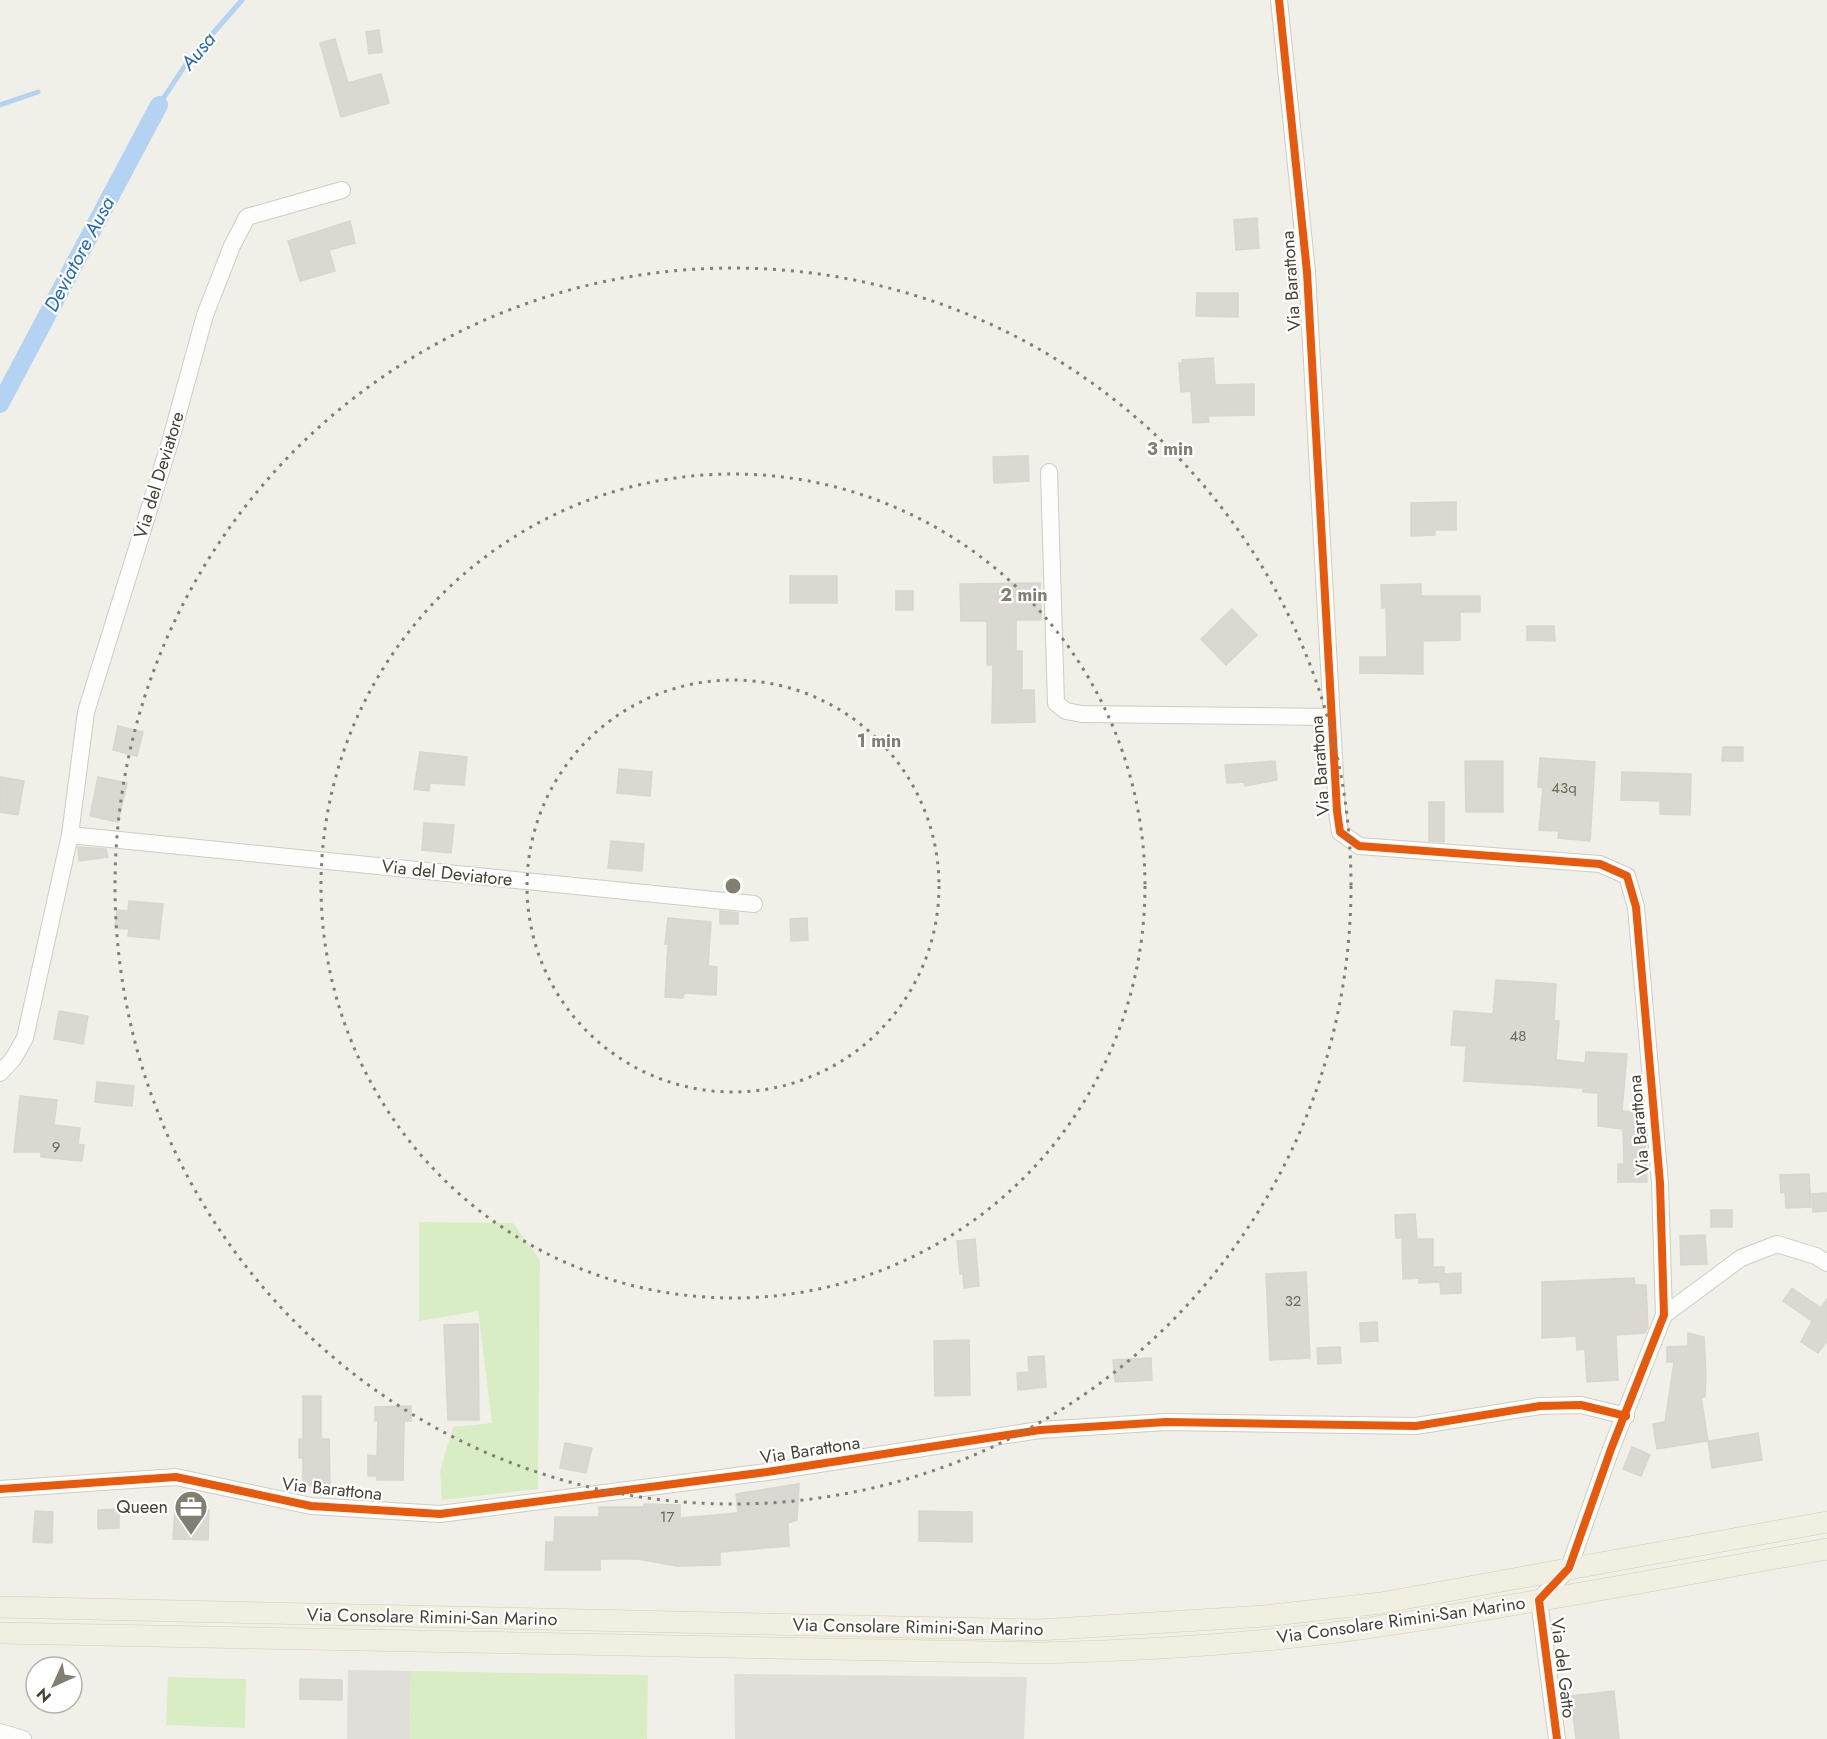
<svg xmlns="http://www.w3.org/2000/svg" width="1827" height="1739" font-family="Jost,sans-serif">
<rect width="100%" height="100%" fill="#f0efe8"/>
<g fill="#d9edc5">
<polygon points="419,1222 513,1223 540,1260 538,1489 442,1500 440,1471 453,1427 492,1423 478,1311 419,1321"/>
<polygon points="410,1671 648,1675 647,1739 409,1739"/>
<polygon points="168,1677 246,1679 245,1728 166,1725"/>
</g>
<g fill="#dfded8">
<polygon points="348,1670 410,1671 409,1739 347,1739"/>
<polygon points="734,1674 1027,1677 1024,1739 735,1739"/>
</g>
<g fill="none" stroke-linecap="round" stroke-linejoin="round">
<g stroke="#b4d2f2" stroke-width="5">
<polyline points="0,105 38,92"/>
<polyline points="159,105 186,64 242,0"/>
</g>
<polyline stroke="#b4d2f2" stroke-width="18" points="0,404 159,105"/>
</g>
<g fill="#dad8d1" stroke="#d8d6ce" stroke-width="1.5">
<polygon points="379,30 382,52 369,54 366,32"/>
<polygon points="335,39 348,83 381,74 389,103 341,117 320,43"/>
<polygon points="1257,218 1259,248 1236,250 1234,220"/>
<polygon points="350,221 355,243 329,250 335,271 300,281 288,241"/>
<polygon points="1197,293 1238,293 1238,317 1196,316"/>
<polygon points="1213,358 1215,385 1254,384 1254,415 1208,416 1209,422 1193,423 1191,391 1181,392 1179,363 1183,363 1182,360"/>
<polygon points="1028,456 1029,481 994,483 993,457"/>
<polygon points="1456,502 1456,530 1435,530 1435,535 1411,536 1411,503"/>
<rect x="790" y="576" width="47" height="27"/>
<polygon points="1040,583 1041,620 1016,620 1016,651 1022,651 1022,690 1034,690 1035,722 992,723 993,665 987,665 987,621 961,621 960,584"/>
<polygon points="1421,584 1421,596 1480,596 1480,612 1460,612 1460,640 1423,641 1423,674 1360,673 1360,657 1387,657 1386,607 1382,608 1381,585"/>
<rect x="896" y="591" width="17" height="19"/>
<polygon points="1232,609 1257,635 1226,665 1201,639"/>
<polygon points="1527,626 1554,626 1555,641 1527,640"/>
<polygon points="118,726 143,732 137,756 113,750"/>
<polygon points="1723,747 1743,747 1743,761 1722,761"/>
<polygon points="420,752 467,757 464,785 430,783 429,791 414,789"/>
<polygon points="1540,758 1595,762 1590,841 1558,838 1559,831 1539,830 1543,788 1538,787"/>
<polygon points="1275,761 1277,780 1245,786 1244,782 1227,783 1225,765"/>
<polygon points="1465,761 1503,761 1503,812 1466,812"/>
<polygon points="619,769 652,772 650,796 617,793"/>
<polygon points="1622,772 1691,774 1690,815 1660,814 1660,801 1621,800"/>
<polygon points="0,777 24,781 18,815 0,812"/>
<polygon points="98,777 127,783 118,822 90,816"/>
<polygon points="1429,802 1444,802 1444,842 1429,841"/>
<polygon points="424,823 454,825 451,853 422,850"/>
<polygon points="611,841 644,844 642,871 608,868"/>
<polygon points="78,847 106,849 108,857 79,861"/>
<polygon points="129,901 163,904 159,939 128,936 129,929 115,928 117,910 128,911"/>
<polygon points="720,911 738,913 738,924 720,924"/>
<polygon points="668,918 711,922 708,966 717,967 716,995 684,993 683,998 665,997 668,944 665,944"/>
<polygon points="807,918 808,940 791,941 790,919"/>
<polygon points="1496,980 1556,984 1554,1021 1559,1021 1556,1060 1585,1063 1586,1052 1627,1054 1622,1111 1643,1113 1647,1182 1618,1182 1618,1164 1624,1164 1623,1129 1598,1126 1598,1093 1583,1092 1583,1088 1464,1081 1466,1046 1451,1045 1454,1011 1493,1014"/>
<polygon points="59,1011 88,1016 83,1044 54,1039"/>
<polygon points="97,1082 134,1086 132,1106 95,1102"/>
<polygon points="20,1096 57,1100 54,1125 80,1128 78,1144 84,1145 82,1161 41,1157 41,1152 14,1152"/>
<polygon points="1809,1174 1811,1207 1786,1208 1785,1192 1781,1193 1780,1175"/>
<polygon points="1827,1193 1827,1211 1813,1212 1812,1194"/>
<rect x="1711" y="1210" width="21" height="17"/>
<polygon points="1415,1214 1417,1239 1433,1239 1433,1267 1444,1267 1444,1274 1461,1273 1461,1293 1441,1294 1440,1282 1419,1283 1419,1278 1403,1279 1402,1238 1396,1238 1395,1215"/>
<polygon points="1705,1235 1707,1264 1681,1265 1680,1236"/>
<polygon points="975,1239 979,1286 964,1288 963,1274 960,1274 957,1241"/>
<polygon points="1306,1272 1310,1358 1270,1360 1266,1274"/>
<polygon points="1634,1278 1635,1285 1646,1285 1648,1327 1645,1333 1616,1335 1618,1380 1587,1382 1585,1349 1577,1350 1576,1336 1542,1338 1542,1282"/>
<polygon points="1792,1288 1821,1308 1827,1299 1827,1341 1818,1353 1801,1342 1812,1321 1783,1301"/>
<polygon points="1377,1322 1378,1341 1361,1342 1360,1323"/>
<polygon points="478,1324 479,1420 448,1420 444,1325"/>
<polygon points="1688,1333 1704,1337 1706,1376 1705,1397 1701,1397 1708,1441 1657,1449 1653,1424 1665,1422 1674,1362 1667,1362 1667,1347 1688,1346"/>
<polygon points="969,1340 970,1395 935,1396 934,1341"/>
<polygon points="1340,1347 1341,1363 1318,1364 1317,1348"/>
<polygon points="1044,1356 1046,1387 1018,1390 1017,1373 1029,1372 1028,1357"/>
<polygon points="1151,1358 1152,1380 1115,1382 1113,1360"/>
<polygon points="303,1396 321,1396 321,1439 329,1439 330,1485 303,1486 303,1458 299,1458 299,1439 303,1439"/>
<polygon points="411,1406 411,1421 404,1421 403,1480 377,1480 377,1476 368,1476 368,1455 377,1456 378,1421 375,1421 375,1407"/>
<polygon points="1758,1433 1762,1460 1712,1468 1708,1441"/>
<polygon points="565,1443 592,1448 586,1473 560,1468"/>
<polygon points="1632,1447 1650,1455 1641,1476 1623,1469"/>
<polygon points="799,1484 797,1520 788,1523 789,1546 720,1552 720,1565 677,1566 638,1559 600,1559 600,1570 545,1570 546,1542 554,1542 555,1517 599,1517 599,1507 644,1507 644,1504 680,1505 680,1518 738,1513 736,1494"/>
<polygon points="175,1508 209,1510 208,1540 173,1539"/>
<polygon points="119,1509 119,1528 98,1529 98,1510"/>
<polygon points="35,1511 53,1512 52,1543 33,1542"/>
<polygon points="919,1511 972,1512 972,1542 919,1541"/>
<polygon points="300,1679 342,1680 342,1700 300,1699"/>
<polygon points="1614,1691 1619,1739 1576,1739 1571,1696"/>
</g>
<g fill="none" stroke-linecap="round" stroke-linejoin="round">
<defs>
<g id="minor">
<polyline points="1279,0 1307,272 1337,811 1340,832 1359,846 1600,864 1627,876 1636,907 1660,1183 1664,1315 1611,1449 1569,1568 1539,1600 1557,1739"/>
<polyline points="1049,472 1056,703 1066,711 1082,714 1331,717"/>
<polyline points="70,835 754,904"/>
<polyline points="0,1073 13,1059 25,1038 70,835 86,712 170,442 205,315 232,246 247,217 342,190"/>
<polyline points="1664,1315 1741,1258 1777,1244 1816,1256 1827,1263"/>
<polyline points="0,1489 176,1477 311,1506 440,1514 767,1472 1040,1430 1166,1422 1416,1426 1540,1406 1581,1405 1626,1416"/>
<polyline points="0,1732 23,1739"/>
</g>
<g id="major">
<polyline points="0,1607 1038,1630 1265,1616 1381,1603 1827,1522"/>
<path d="M 0,1633 L 1040,1653 C 1156,1650 1273,1643 1388,1625 C 1535,1603 1681,1575 1827,1549"/>
</g>
</defs>
<use href="#minor" stroke="#ceccc5" stroke-width="18"/>
<use href="#major" stroke="#d4cfb3" stroke-width="22"/>
<use href="#minor" stroke="#fdfdfc" stroke-width="16"/>
<use href="#major" stroke="#f1eee2" stroke-width="21"/>
<defs>
<g id="cycleway">
<polyline points="1279,0 1307,272 1337,811 1340,832 1359,846 1600,864 1627,876 1636,907 1660,1183 1664,1315 1611,1449 1569,1568 1539,1600 1557,1739"/>
<polyline points="0,1489 176,1477 311,1506 440,1514 767,1472 1040,1430 1166,1422 1416,1426 1540,1406 1581,1405 1626,1416"/>
</g>
</defs>
<use href="#cycleway" stroke="#fff" stroke-width="11"/>
<use href="#cycleway" stroke="#e8590c" stroke-width="8"/>
</g>
<g fill="none" stroke="#827f72" stroke-width="3" stroke-dasharray="3 6">
<circle cx="733" cy="886" r="206"/>
<circle cx="733" cy="886" r="412"/>
<circle cx="733" cy="886" r="618"/>
</g>
<defs>
<symbol id="office-pin" viewBox="-11 -11 22 30"><path d="M0 17L-7.5 6A9.5 9.5 0 1 1 7.5 6Z" fill="#827f72" stroke="#fff"/><path d="M-6-3h4V-5.5h4V-3h4V5H-6ZM-1-4.5V-3h2v-1.5ZM-6 0V1H6V0Z" fill="#fff"/></symbol>
</defs>
<g fill-rule="evenodd">
<use href="#office-pin" x="172" y="1488" width="38" height="52"/>
</g>
<g text-anchor="middle" stroke-width="4.5" stroke-linejoin="round" paint-order="stroke">
<g font-size="15" fill="#6c685b">
<text x="1564" y="793">43q</text>
<text x="1518" y="1041">48</text>
<text x="56" y="1152">9</text>
<text x="1293" y="1306">32</text>
<text x="667" y="1522">17</text>
</g>
<g font-size="18" fill="#474233" stroke="#fff">
<text transform="translate(1291 281) rotate(-94)" y="6">Via Barattona</text>
<text transform="translate(159 475) rotate(-73)" y="6">Via del Deviatore</text>
<text transform="translate(1320 766) rotate(-94)" y="6">Via Barattona</text>
<text transform="translate(447 873) rotate(6)" y="6">Via del Deviatore</text>
<text transform="translate(1639 1125) rotate(-95)" y="6">Via Barattona</text>
<text transform="translate(810 1450) rotate(-9)" y="6">Via Barattona</text>
<text transform="translate(332 1489) rotate(6)" y="6">Via Barattona</text>
<text transform="translate(432 1617) rotate(1)" y="6">Via Consolare Rimini-San Marino</text>
<text transform="translate(1401 1620) rotate(-8)" y="6">Via Consolare Rimini-San Marino</text>
<text transform="translate(918 1627) rotate(1)" y="6">Via Consolare Rimini-San Marino</text>
<text transform="translate(1563 1668) rotate(83)" y="6">Via del Gatto</text>
</g>
<g font-size="18" fill="#474233" stroke="#fff" text-anchor="end">
<text x="168" y="1513">Queen</text>
</g>
<g font-size="20" font-style="italic" fill="#2369bd" stroke="#fff">
<text transform="translate(198 51) rotate(-50)" y="7">Ausa</text>
<text transform="translate(79 254) rotate(-62)" y="7">Deviatore Ausa</text>
</g>
</g>
<circle cx="733" cy="886" r="9" fill="#827f72" stroke="#fff" stroke-width="3"/>
<g font-size="18" text-anchor="middle" font-weight="bold" fill="#827f72" stroke="#fff" stroke-width="4.5" stroke-linejoin="round" paint-order="stroke">
<text x="1170" y="455">3 min</text>
<text x="1024" y="601">2 min</text>
<text x="879" y="747">1 min</text>
</g>
<g transform="translate(54 1685) rotate(225)"><circle r="28" fill="#ffffff" stroke="#b5b3ad" stroke-width="1.5"/>
<path d="M0-4.5L10 22L0 15L-10 22Z" fill="#827f72"/>
<text y="-9" font-size="16" font-weight="bold" text-anchor="middle" fill="#474233">N</text>
</g>
</svg>
